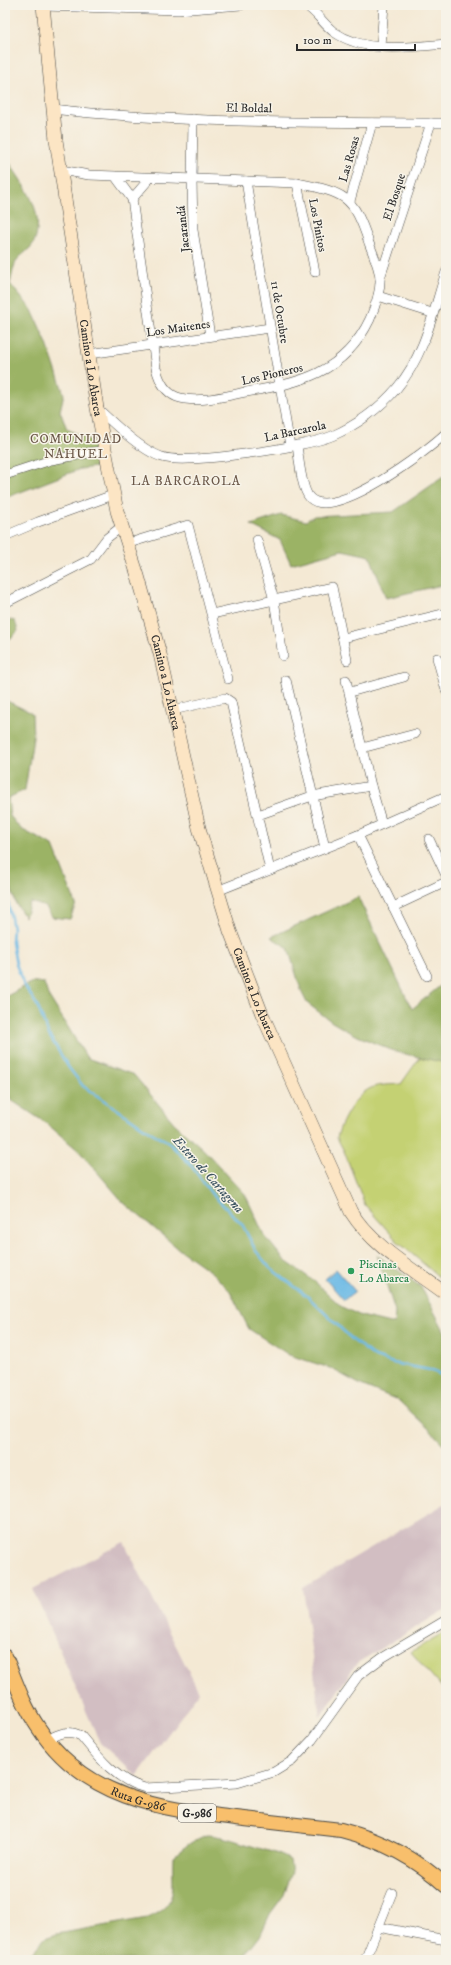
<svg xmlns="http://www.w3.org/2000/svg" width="451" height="1965" font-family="'IM FELL DW Pica',serif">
<rect width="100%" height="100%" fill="#f7f3e8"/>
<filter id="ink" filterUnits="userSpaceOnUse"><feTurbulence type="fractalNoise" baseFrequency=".025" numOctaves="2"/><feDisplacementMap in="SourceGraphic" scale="8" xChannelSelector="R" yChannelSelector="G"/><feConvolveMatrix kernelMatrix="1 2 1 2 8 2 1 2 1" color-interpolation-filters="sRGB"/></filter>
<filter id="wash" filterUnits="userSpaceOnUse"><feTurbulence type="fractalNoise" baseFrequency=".012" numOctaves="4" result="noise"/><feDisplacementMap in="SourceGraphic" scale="16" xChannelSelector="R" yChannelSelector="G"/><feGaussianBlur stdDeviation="0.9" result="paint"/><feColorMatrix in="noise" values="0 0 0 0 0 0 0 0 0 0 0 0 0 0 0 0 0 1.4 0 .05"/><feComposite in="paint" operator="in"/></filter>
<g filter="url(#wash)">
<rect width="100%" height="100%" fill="#f4e9d4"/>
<g fill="#d2bec2">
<polygon points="446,1503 446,1609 357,1663 320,1717 303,1588"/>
<polygon points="124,1542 199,1692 137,1776 100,1743 33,1589"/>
</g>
<g fill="#c4d173" stroke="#787e4f">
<path d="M 420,1057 L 446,1063 L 446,1283 L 398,1242 L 365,1205 L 344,1151 L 337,1138 C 340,1123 355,1096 369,1089 C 378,1084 391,1085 401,1084 Z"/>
<polygon points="446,1631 446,1692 411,1652"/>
</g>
<g fill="#9bb365" stroke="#636f48">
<path d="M 5,161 L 9,162 C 24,186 46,212 34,242 C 31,249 22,254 17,260 C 13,266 12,277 10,284 L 32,310 L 47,344 L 64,394 L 60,411 L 67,429 L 90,440 L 97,450 L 96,467 L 80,469 L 5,498 Z"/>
<polygon points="446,475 446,584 386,598 370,556 342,550 291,564 280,540 251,525 281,515 306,521 314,516 393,512"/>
<polygon points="5,619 15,621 18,631 10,639 5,640"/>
<polygon points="5,700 32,713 33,738 25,790 8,798 10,816 21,829 53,846 76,904 70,919 52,917 46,907 30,902 25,917 16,904 5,868"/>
<polygon points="358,897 412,1009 446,981 446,1063 396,1052 353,1034 332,1022 307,1003 302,993 288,948 271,937"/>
<polygon points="33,982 44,983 48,995 87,1058 134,1075 174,1123 204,1150 245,1194 264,1235 284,1260 314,1281 342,1307 361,1316 394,1324 395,1311 377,1255 421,1287 446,1334 446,1447 428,1428 398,1400 361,1385 330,1368 289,1355 249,1329 230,1291 211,1272 180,1250 124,1203 79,1151 46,1123 11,1100 5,1085 5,997"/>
<path d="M 207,1835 C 225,1836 238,1842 255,1847 C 268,1851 279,1853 290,1860 L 292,1872 L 284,1895 L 270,1914 L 260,1936 L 241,1960 L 29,1960 L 29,1956 L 45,1938 L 57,1934 L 147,1918 C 181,1904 171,1887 173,1857 C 184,1847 193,1840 207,1835 Z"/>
</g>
<polygon fill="#6bb9e5" stroke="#4b7288" points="336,1269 355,1291 344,1300 325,1279"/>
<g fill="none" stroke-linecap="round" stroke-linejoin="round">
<polyline stroke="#6bb9e5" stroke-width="2.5" points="5,887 13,928 12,942 16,964 24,985 37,1005 49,1035 69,1068 83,1086 152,1133 167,1141 190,1164 211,1193 242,1224 256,1251 270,1268 307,1296 354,1341 375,1357 393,1363 430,1370 446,1377"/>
</g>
</g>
<g filter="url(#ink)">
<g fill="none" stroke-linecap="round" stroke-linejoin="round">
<defs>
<g id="street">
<path d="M 305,5 C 317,12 323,24 334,32 C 366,54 410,47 446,44"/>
<polyline points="43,6 178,10 241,5"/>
<polyline points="381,46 384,5"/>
<path d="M 52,109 C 183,124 315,122 446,123"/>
<polyline points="193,119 192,180 193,230 210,336"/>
<path d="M 61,170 L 89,175 L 297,183 C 346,193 353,195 369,243 C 373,254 379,267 380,278 C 381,291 375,307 370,319 C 344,374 299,383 246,392 C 225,396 196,404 177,397 C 164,392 159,380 156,368 L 132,199 L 115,176"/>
<polyline points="246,181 290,446"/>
<polyline points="297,183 315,272"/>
<polyline points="132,199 150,178"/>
<polyline points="350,201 372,123"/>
<polyline points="380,278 431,123"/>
<polyline points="378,296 432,313"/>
<polyline points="89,354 270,328"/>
<path d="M 97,408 C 112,422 142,451 162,457 C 186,465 306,447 332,436 C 357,425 379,409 397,388 C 425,355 433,312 446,272"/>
<path d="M 297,445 C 299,458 301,489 310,498 C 334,522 427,451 446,433"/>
<polyline points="5,475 51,460 105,450"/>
<polyline points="5,536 38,522 113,495"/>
<polyline points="257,540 274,600 283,656"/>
<polyline points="126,544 188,525 228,679"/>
<polyline points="5,603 91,559 107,538 121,527"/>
<polyline points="212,614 332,587 347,660"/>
<polyline points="343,638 446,613"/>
<polyline points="437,658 446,690"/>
<polyline points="286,680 325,848"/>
<polyline points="346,680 371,786 382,824"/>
<polyline points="350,692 404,677"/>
<polyline points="173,710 225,698 231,702 270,870"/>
<polyline points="362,748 415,734"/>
<polyline points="258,815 312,796 371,786"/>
<polyline points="358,835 427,976"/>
<polyline points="429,839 446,875"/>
<polyline points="217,891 358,835 446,796"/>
<polyline points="393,907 446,882"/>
<path d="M 47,1740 C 58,1734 68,1729 81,1736 C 98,1757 117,1781 145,1788 L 237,1783 L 274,1772 L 292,1761 L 312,1740 L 358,1676 L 382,1658 L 446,1620"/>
<polyline points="378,1927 446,1940"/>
<polyline points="365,1960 392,1893"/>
</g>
<g id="secondary">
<path id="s1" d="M 43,5 L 56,140 L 97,408 L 117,511 L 138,576 L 160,654 L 199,828 L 230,931 L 262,1014 L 351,1212 C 373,1247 413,1269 446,1294"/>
</g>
<g id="primary">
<path id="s2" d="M 5,1656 C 15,1680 23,1705 38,1727 C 84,1798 159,1809 236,1818 C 271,1822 306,1826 341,1830 C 381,1840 416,1858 446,1886"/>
</g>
</defs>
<use href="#street" stroke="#494844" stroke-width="10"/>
<use href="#secondary" stroke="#494844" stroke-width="14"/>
<use href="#primary" stroke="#494844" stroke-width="16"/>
<use href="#street" stroke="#fff" stroke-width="9"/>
<use href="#secondary" stroke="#fce5c4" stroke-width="13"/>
<use href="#primary" stroke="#f8bf6c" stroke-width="14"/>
</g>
</g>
<circle fill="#2e9e5b" stroke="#f7f3e8" stroke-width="1.5" cx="351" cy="1271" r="4"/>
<g text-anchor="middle" stroke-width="3" stroke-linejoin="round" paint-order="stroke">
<rect fill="#f7f3e8" stroke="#686764" stroke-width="1" x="178" y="1804" width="38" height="18" rx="3"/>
<g font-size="11" font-weight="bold" fill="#2b2b2b">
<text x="197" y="1817">G-986</text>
</g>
<g font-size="12" fill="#2b2b2b" stroke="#f7f3e8">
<text transform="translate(249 108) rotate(1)" y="4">El Boldal</text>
<text transform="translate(349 159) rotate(-74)" y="4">Las Rosas</text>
<text transform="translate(394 197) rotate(-72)" y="4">El Bosque</text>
<text transform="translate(318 225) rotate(79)" y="4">Los Pinitos</text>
<text transform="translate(183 229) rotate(-96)" y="4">Jacarandá</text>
<text transform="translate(280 312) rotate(81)" y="4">11 de Octubre</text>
<text transform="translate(178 328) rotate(-8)" y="4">Los Maitenes</text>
<text dy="4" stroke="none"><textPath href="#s1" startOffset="366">Camino a Lo Abarca</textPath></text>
<text transform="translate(272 374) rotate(-13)" y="4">Los Pioneros</text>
<text transform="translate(295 431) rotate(-12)" y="4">La Barcarola</text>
<text dy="4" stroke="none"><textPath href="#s1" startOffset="690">Camino a Lo Abarca</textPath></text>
<text dy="4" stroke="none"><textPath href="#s1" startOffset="1014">Camino a Lo Abarca</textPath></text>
<text dy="4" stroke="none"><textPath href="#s2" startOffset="205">Ruta G-986</textPath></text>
</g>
<g font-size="12" fill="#27864d" stroke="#f7f3e8" text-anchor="start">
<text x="359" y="1268">Piscinas<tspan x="359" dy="14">Lo Abarca</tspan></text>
</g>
<g font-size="13" letter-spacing="1" fill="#6b5849" stroke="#f7f3e8">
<text x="76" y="443">COMUNIDAD<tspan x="76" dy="15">NAHUEL</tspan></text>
<text x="186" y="485">LA BARCAROLA</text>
</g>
<g font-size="13" font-style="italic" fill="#3e5663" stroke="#f7f3e8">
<text transform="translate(209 1174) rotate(48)" y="5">Estero de Cartagena</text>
</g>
</g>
<rect width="451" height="1965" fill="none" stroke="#f7f3e8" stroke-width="20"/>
<path d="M297 44v6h118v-6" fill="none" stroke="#2b2b2b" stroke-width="2"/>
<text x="303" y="44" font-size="12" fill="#2b2b2b" stroke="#f7f3e8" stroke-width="3" paint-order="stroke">100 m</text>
</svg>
